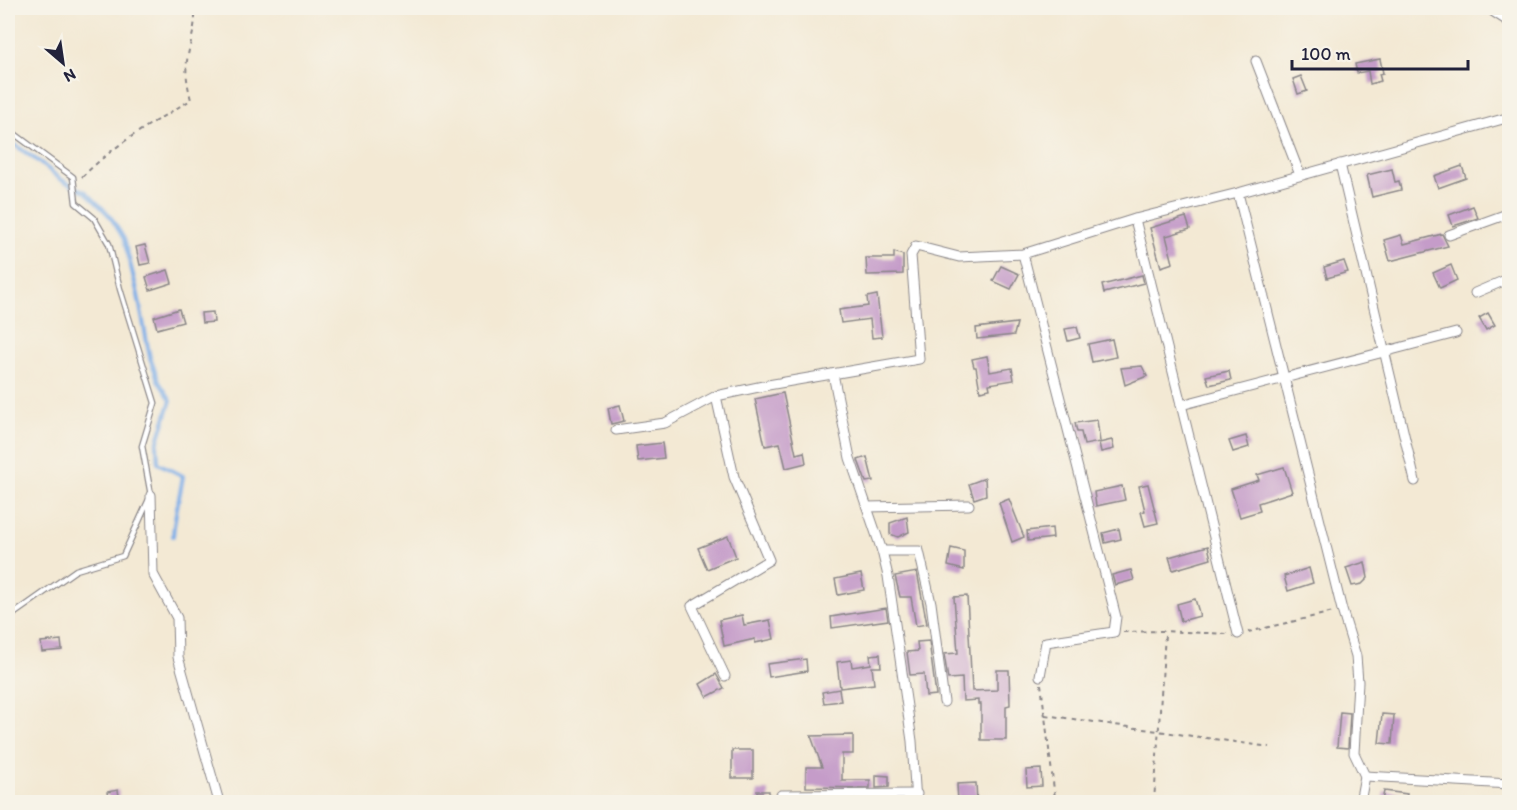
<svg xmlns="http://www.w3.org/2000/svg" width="1517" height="810" font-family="Itim,sans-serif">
<rect width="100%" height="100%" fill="#f7f3e8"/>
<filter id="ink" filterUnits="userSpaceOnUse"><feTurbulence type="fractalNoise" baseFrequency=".0167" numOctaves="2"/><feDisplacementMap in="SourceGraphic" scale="12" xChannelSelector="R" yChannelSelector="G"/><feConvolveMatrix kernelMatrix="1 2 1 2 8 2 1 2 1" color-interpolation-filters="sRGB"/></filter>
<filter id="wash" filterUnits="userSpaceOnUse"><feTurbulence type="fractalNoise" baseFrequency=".008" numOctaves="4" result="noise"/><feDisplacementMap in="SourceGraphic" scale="24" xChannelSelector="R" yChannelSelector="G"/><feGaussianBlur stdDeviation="1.35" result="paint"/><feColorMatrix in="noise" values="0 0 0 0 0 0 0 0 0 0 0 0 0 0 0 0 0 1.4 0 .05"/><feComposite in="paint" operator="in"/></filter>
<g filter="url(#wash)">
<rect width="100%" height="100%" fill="#f3e9d4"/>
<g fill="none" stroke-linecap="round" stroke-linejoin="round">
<path stroke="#7daee8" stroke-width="4" d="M 8,140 L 42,164 L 60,179 L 86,192 L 110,216 L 124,239 L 138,295 L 150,358 L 159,382 L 171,400 L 157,444 L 158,463 L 183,476 C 180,496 174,516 173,536"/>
</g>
<g id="blocks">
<g fill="#c59cc9">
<polygon points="1380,59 1383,73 1379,74 1381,81 1370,84 1368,71 1357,73 1355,64"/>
<polygon points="1301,76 1307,91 1298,94 1293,79"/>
<polygon points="1462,166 1466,178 1438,188 1434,176"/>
<polygon points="1392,169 1395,182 1399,181 1401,190 1372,197 1367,175"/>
<polygon points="1473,206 1478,218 1453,226 1449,215"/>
<polygon points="1186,217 1190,229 1166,236 1173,263 1161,267 1150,228"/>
<polygon points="1442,234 1448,246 1390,261 1384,240 1401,235 1404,244"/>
<polygon points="145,245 150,263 140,265 136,247"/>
<polygon points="894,252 903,255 903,274 867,275 866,258 894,258"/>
<polygon points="1344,261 1348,272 1327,278 1324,267"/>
<polygon points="1451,265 1457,280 1440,288 1433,273"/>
<polygon points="1001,266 1019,274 1011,289 993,281"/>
<polygon points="168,270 172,283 150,290 146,277"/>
<polygon points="1142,275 1144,283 1104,293 1102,285"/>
<polygon points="877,295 882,337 872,338 870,319 841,323 839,310 868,306 867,297"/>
<polygon points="179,309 183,322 157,329 154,317"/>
<polygon points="213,312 214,322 202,323 201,313"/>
<polygon points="1488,313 1495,325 1486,330 1479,318"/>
<polygon points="1017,323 1014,335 977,339 976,328"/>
<polygon points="1077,327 1080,338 1068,341 1065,329"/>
<polygon points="1112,339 1116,357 1092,362 1088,344"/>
<polygon points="987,356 990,372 1012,368 1014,380 989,384 990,389 980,391 976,367 974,367 972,359"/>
<polygon points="1142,366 1147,376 1125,385 1121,368"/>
<polygon points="1229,371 1231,380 1209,385 1206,376"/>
<polygon points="783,393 796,454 804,452 806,463 786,468 780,443 765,446 755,399"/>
<polygon points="620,405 624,421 611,424 608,408"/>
<polygon points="1097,420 1100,442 1084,445 1081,432 1077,432 1075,423"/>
<polygon points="1246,436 1249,447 1233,452 1229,441"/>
<polygon points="1112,440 1114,449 1101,452 1099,443"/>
<polygon points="662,443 664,458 638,461 636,446"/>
<polygon points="867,457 873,481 866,482 858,460"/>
<polygon points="1284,467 1292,492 1258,503 1260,511 1240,517 1231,489 1259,480 1257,475"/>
<polygon points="985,478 986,495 974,499 969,484"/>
<polygon points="1148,484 1158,523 1145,526 1141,512 1145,511 1139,486"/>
<polygon points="1122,486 1125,500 1096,506 1094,492"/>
<polygon points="1009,499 1024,537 1012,542 999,503"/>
<polygon points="907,517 909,532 898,537 890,534 890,523"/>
<polygon points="1052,528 1053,538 1028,541 1027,531"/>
<polygon points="1119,529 1121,539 1105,543 1103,533"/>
<polygon points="728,536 736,557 707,569 698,548"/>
<polygon points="1208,546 1211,559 1173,570 1169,557"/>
<polygon points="951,548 964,551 964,570 948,566"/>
<polygon points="1365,562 1368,578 1362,584 1352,586 1346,568"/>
<polygon points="1309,568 1313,583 1288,591 1284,576"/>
<polygon points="1131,570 1134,580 1115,585 1112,575"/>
<polygon points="917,572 927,624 916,626 911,597 900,597 895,576"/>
<polygon points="861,574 864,590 838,595 835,579"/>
<polygon points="967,596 972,691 997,690 997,670 1009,670 1010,705 1006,706 1006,740 981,740 981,704 978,704 978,700 963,701 962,678 948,679 944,654 958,653 954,597"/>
<polygon points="1195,599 1200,616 1181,621 1177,604"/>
<polygon points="886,608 888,620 832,628 831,617"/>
<polygon points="742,615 744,625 770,620 774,639 755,643 755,639 724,646 719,620"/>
<polygon points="61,640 62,650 42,652 41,642"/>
<polygon points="929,641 936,695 926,696 924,674 910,675 907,652 918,651 917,642"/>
<polygon points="880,654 881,667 872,667 874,684 840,688 837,662 851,660 852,667 871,664 870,655"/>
<polygon points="806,659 807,671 769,677 767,664"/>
<polygon points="716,674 724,688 707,697 700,684"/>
<polygon points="839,689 841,701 824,703 822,692"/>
<polygon points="1340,712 1350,713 1348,748 1337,747"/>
<polygon points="1382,714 1394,715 1392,744 1379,743"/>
<polygon points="853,735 853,754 842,754 842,780 870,780 870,788 806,787 806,767 822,767 811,736"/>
<rect x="732" y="750" width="21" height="28"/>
<polygon points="1041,769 1042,786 1027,787 1026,770"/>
<polygon points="876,775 889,776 889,787 876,788"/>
<polygon points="976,783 977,801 958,802 957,784"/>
<polygon points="118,790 120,802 109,802 107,792"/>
<rect x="757" y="791" width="12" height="11"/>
<polygon points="1384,791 1407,794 1406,802 1382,801"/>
</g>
</g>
</g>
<g filter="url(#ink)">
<use href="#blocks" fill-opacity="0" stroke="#8a8688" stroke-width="1.5"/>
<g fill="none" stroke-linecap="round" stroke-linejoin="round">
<defs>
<polyline id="lane" points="8,129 73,177 76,203 94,218 109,244 120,289 155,403 142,446 151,495 123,556 76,570 8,618"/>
<g id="street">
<polyline points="1256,61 1300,175"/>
<polyline points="1340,164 1415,481"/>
<polyline points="1238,193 1342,610 1356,656 1358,682 1354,753 1365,776 1360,802"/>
<polyline points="1135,219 1238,634"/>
<polyline points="1449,235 1510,213"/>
<polyline points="1023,254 1116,617 1114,632 1046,642 1040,676"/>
<polyline points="1475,293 1510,278"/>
<polyline points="833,374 850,458 882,551 888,576 912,741 916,802"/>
<polyline points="1181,405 1456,333"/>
<polyline points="616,430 665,423 716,396"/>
<polyline points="151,495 153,574 177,618 178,657 219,802"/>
<polyline points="867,507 969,505"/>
<polyline points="882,551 919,551 931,603 944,702"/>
<polyline points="725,676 692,606 769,560 734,477 716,396 768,385 919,359 911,255 916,246 959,257 1023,254 1135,219 1238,193 1510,117"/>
<polyline points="1365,776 1510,784"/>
<polyline points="781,795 917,794"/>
<polyline points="8,800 9,802"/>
</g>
<polyline id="highway" points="1496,8 1510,17"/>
</defs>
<use href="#lane" stroke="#8a8688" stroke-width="7"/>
<use href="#street" stroke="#8a8688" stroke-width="11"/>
<use href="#highway" stroke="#8a8688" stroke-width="20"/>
<g stroke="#8a8688" stroke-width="2" stroke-dasharray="4.5 4.5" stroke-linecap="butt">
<path d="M 82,177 C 114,145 151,123 191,100 C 188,87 185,74 187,61 C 190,41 196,29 195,8"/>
<polyline points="1123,632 1162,631 1228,634"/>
<polyline points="1248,632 1333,612"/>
<polyline points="1041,684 1055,798 1068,802"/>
<polyline points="1045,715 1270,747"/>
<polyline points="1154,802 1165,634"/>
</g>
<use href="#lane" stroke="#fff" stroke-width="4.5"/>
<use href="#street" stroke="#fff" stroke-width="9"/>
<use href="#highway" stroke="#fff" stroke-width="18"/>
</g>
</g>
<rect width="1517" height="810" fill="none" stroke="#f7f3e8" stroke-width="30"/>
<g transform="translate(63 63) rotate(151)" stroke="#f7f3e8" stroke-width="4.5" paint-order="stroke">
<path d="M0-4.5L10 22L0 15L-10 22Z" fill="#22223b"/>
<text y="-9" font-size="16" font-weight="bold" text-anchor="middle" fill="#22223b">N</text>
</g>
<path d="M1292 60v9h176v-9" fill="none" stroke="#22223b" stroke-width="3"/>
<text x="1301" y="60" font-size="18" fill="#22223b" stroke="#f7f3e8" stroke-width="4.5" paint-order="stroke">100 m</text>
</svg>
